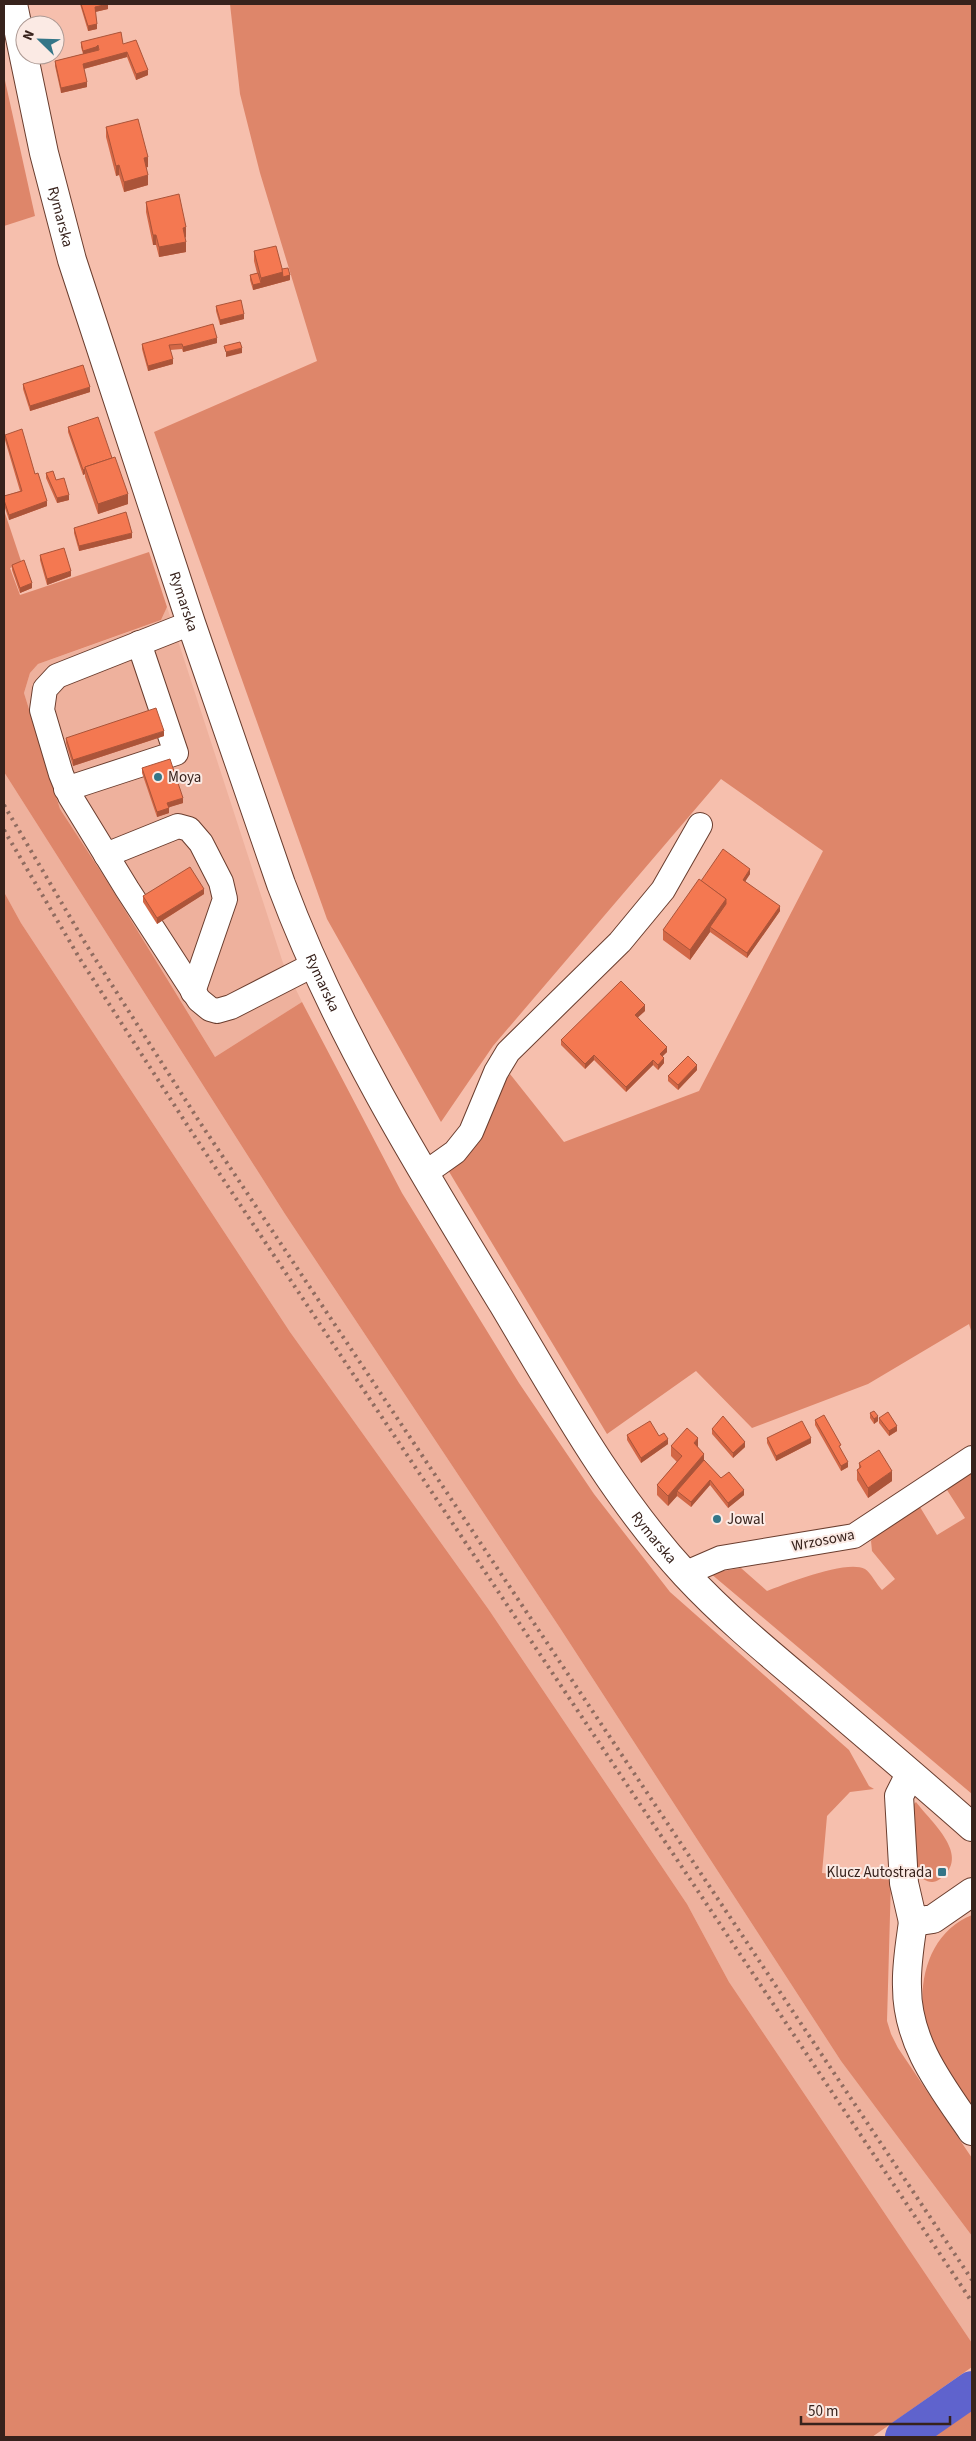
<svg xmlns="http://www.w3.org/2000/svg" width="976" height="2441" font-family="'Source Sans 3',sans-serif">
<rect width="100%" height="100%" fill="#f6bfad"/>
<g fill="#eeb19d">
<polygon points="167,607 283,963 302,1002 215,1057 107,881 60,809 24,693 30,673 38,664 152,624 161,620"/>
<polygon points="4,772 285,1214 560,1628 841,2061 972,2236 972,2343 729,1982 687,1904 489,1610 290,1332 21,923 4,892"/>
</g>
<g fill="#de866a">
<polygon points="230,4 972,4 972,1334 969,1324 868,1384 752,1428 696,1371 607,1434 448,1170 510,1074 564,1142 699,1091 823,851 721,779 493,1046 441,1122 327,919 154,432 317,361 260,173 240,94"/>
<polygon points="4,76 35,216 4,226"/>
<polygon points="4,510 22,564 10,568 20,595 149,552 167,607 161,620 38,664 30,673 24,693 60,809 107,881 215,1057 302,1002 402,1193 519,1383 594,1494 670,1592 849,1750 869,1786 874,1789 850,1792 827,1816 822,1873 891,1880 887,2021 891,2034 898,2048 972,2158 972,2236 841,2061 560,1628 285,1214 4,772"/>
<polygon points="4,892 21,923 290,1332 489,1610 687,1904 729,1982 972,2343 972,2367 872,2437 4,2437"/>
<path d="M 972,1470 L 972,1794 L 710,1573 L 741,1568 L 767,1591 C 785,1584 847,1559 865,1569 C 871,1573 877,1585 882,1590 L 895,1579 L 872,1551 L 871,1541 L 878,1532 L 920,1507 L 937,1535 L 965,1518 L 947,1490 Z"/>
<path d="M 916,1802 C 932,1823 972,1856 940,1879 C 931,1886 923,1879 915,1874 L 912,1806 Z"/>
<path d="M 972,1915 L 972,2112 C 956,2089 940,2066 930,2039 C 913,1995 924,1934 972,1915 Z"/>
<polygon points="972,2397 972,2437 914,2437"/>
</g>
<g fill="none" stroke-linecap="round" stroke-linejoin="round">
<polyline stroke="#5f63cd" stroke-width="36" points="903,2437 972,2389"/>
<defs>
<g id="minor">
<polyline points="191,623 57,676 45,689 42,710 61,774 70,796 127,889 199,1000 210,1009 217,1011 231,1007 313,965"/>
<polyline points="66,789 176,753 139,643"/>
<polyline points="106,855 178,826 189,829 201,843 221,882 225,899 193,992"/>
<polyline points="424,1174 455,1152 471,1132 496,1072 508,1052 620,942 663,890 700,825"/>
<polyline points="684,1574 721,1558 854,1536 972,1458"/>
</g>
<g id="major">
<path id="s1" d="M 13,4 L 44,153 L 72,260 L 191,623 L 281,884 C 337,1034 420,1168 503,1304 C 559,1398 612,1495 686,1575 C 725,1617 770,1654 814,1691 C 867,1736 920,1781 972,1827"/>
<polyline points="910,1774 899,1796 904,1883 913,1922 933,1919 972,1892"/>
</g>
<path id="highway" d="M 913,1922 C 910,1944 906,1966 907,1987 C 907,2044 942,2087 972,2131"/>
</defs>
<use href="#minor" stroke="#6a3d2e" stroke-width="26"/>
<use href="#major" stroke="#6a3d2e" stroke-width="30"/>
<use href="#highway" stroke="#6a3d2e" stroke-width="30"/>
<use href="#minor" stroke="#fff" stroke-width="24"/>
<use href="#major" stroke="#fff" stroke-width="28"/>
<use href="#highway" stroke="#fff" stroke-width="28"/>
<g stroke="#906c60" stroke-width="4" stroke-dasharray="2.5 5" stroke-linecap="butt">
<polyline points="4,805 87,946 197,1118 972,2280"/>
<polyline points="4,830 80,959 193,1134 972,2302"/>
</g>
</g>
<g fill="#d26746">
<polygon points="80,4 107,4 108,9 95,12 97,29 88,31"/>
<polygon points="81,42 123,44 148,75 136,80 127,57 84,69 87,87 61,93 55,66 55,61 83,54 81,47"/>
<polygon points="106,127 148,167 146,167 148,185 124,192 119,175 116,176 106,137"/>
<polygon points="146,202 186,237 185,238 186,252 159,257 156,245 153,245 146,212"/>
<polygon points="254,251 282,269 290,280 253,290 250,280 250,275 257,273 254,261"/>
<polygon points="216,306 244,319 220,325 216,311"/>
<polygon points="217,343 183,352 182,349 170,350 173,364 148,371 142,349 142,344"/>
<polygon points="23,384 90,392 30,411 23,389"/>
<polygon points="68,427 128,504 98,514 85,477 85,474 83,475 68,432"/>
<polygon points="5,435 35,474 47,506 9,520 4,505 4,496 20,491 5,440"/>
<polygon points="46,473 56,480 69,500 57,503 46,478"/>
<polygon points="74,528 132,538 79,551 74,533"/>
<polygon points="40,555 71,576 47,585 40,560"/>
<polygon points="12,565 32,588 20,593 12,570"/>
<polygon points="164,736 73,766 66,743 66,738"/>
<polygon points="142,768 183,803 169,807 169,813 157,817 142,773"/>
<polygon points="750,874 745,881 780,911 747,958 710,932 690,960 663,940 663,930 701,881"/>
<polygon points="204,894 157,924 143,902 143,896"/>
<polygon points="645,1011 638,1017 667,1052 662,1056 664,1063 658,1070 653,1065 626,1092 594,1060 585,1069 561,1045 561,1040"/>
<polygon points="697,1070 678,1090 668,1081 668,1076"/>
<polygon points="870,1413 878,1421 874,1424 870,1418"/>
<polygon points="879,1418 897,1431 889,1436 879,1423"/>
<polygon points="815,1420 841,1450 848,1467 841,1471 815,1425"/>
<polygon points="712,1429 745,1447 733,1458 712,1434"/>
<polygon points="627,1435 659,1436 668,1444 641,1463 627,1440"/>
<polygon points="767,1438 811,1443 776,1461 767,1443"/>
<polygon points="671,1446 698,1447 704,1461 721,1478 744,1495 728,1508 710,1485 691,1507 677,1496 668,1506 657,1495 657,1485 677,1462 671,1456"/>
<polygon points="859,1463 892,1481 868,1498 857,1480 857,1470 859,1469"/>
</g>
<g fill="#ab5439">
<polygon points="108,4 108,9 95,12 95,7"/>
<polygon points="97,24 97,29 88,31 88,26"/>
<polygon points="98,45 98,50 96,52 83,56 83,51"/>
<polygon points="127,52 127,57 83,69 83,64"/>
<polygon points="148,70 148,75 136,80 136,74"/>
<polygon points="87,82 87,87 61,93 61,88"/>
<polygon points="148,157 148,167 144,168 144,158"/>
<polygon points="119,165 119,175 116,176 116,166"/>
<polygon points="148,175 148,185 124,192 124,182"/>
<polygon points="186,227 186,237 183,238 183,228"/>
<rect x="153" y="235" width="3" height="10"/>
<polygon points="186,242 186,252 159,257 159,247"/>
<polygon points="283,272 290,275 290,280 253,290 253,285 261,283 261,278"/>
<polygon points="244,314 244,319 220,325 220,320"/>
<polygon points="217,338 217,343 183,352 183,347"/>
<polygon points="242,348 242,353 226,357 226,352"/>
<polygon points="173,359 173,364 148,371 148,366"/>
<polygon points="90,387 90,392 30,411 30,406"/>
<polygon points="85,469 85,474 83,475 83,470"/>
<polygon points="128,494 128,504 98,514 98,504"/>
<polygon points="69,495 69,500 57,503 57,498"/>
<polygon points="47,501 47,506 9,520 9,515"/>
<polygon points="132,533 132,538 79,551 79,546"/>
<polygon points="71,571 71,576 47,585 47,579"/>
<polygon points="32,583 32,588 20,593 20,588"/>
<polygon points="164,731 164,736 73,766 73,760"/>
<polygon points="183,798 183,803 167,808 167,803"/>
<polygon points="169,808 169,813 157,817 157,812"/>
<polygon points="750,869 750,874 743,885 743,880"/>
<polygon points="204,889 204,894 157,924 157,918"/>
<polygon points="726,899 726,909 710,927 710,932 690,960 690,950"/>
<polygon points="780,906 780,911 747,958 747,953"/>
<polygon points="645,1005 645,1011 635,1020 635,1015"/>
<polygon points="667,1047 667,1052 660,1059 660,1054"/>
<polygon points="594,1055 594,1060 585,1069 585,1064"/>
<polygon points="664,1058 664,1063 658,1070 658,1065"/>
<polygon points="653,1060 653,1065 626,1092 626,1087"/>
<polygon points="697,1065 697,1070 678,1090 678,1085"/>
<polygon points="878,1416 878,1421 874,1424 874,1419"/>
<polygon points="897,1426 897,1431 889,1436 889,1431"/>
<polygon points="698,1438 698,1448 694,1443"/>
<polygon points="811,1438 811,1443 776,1461 776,1456"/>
<polygon points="668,1439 668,1444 641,1463 641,1458"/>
<polygon points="745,1442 745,1447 733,1458 733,1453"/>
<polygon points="704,1454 704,1464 677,1491 677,1496 668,1506 668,1496"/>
<polygon points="848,1462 848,1467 841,1471 841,1466"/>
<polygon points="892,1471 892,1481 868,1498 868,1488"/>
<polygon points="710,1480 710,1485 691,1507 691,1502"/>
<polygon points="744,1490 744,1495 728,1508 728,1503"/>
</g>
<g fill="#f47851" stroke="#ab5439">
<polygon points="81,4 108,4 95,7 97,24 88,26"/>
<polygon points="121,32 123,44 136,40 148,70 136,74 127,52 83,64 87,82 61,88 55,61 99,50 98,45 96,47 83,51 81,42"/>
<polygon points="138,119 148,157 144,158 148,175 124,182 119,165 116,166 106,127"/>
<polygon points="179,194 186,227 183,228 186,242 159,247 156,235 153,235 146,202"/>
<polygon points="276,246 283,272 261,278 254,251"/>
<polygon points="288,268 290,275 283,277 282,269"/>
<polygon points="258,273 261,283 253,285 250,275"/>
<polygon points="241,300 244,314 220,320 216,306"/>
<polygon points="213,324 217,338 183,347 182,344 169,345 173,359 148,366 142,344"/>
<polygon points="240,342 242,348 226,352 224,346"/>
<polygon points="83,365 90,387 30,406 23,384"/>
<polygon points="98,417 112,458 85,467 85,469 83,470 68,427"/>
<polygon points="22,429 35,474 38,473 47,501 9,515 4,500 4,496 22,491 5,435"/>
<polygon points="115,457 128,494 98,504 85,467"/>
<polygon points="53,471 56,480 64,478 69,495 57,498 46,473"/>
<polygon points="126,512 132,533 79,546 74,528"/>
<polygon points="64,548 71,571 47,579 40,555"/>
<polygon points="24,560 32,583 20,588 12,565"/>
<polygon points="156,708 164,731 73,760 66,738"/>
<polygon points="170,759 183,798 167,803 169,808 157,812 142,768"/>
<polygon points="723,849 750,869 743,880 780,906 747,953 710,927 726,904 726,899 701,881"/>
<polygon points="190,867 204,889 157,918 143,896"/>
<polygon points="699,879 726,899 690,950 663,930"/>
<polygon points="621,981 645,1005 635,1015 667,1047 660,1054 664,1058 658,1065 653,1060 626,1087 594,1055 585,1064 561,1040"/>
<polygon points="688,1056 697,1065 678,1085 668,1076"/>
<polygon points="874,1411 878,1416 874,1419 870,1413"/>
<polygon points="888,1412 897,1426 889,1431 879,1418"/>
<polygon points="824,1415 841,1445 839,1446 848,1462 841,1466 815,1420"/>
<polygon points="723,1416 745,1442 733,1453 712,1429"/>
<polygon points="650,1421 659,1436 664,1433 668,1439 641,1458 627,1435"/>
<polygon points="802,1421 811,1438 776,1456 767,1438"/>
<polygon points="687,1428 698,1438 694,1443 704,1454 668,1496 657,1485 682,1456 671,1446"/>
<polygon points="879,1450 892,1471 868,1488 857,1470 861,1467 859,1463"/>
<polygon points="704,1460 721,1478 729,1472 744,1490 728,1503 710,1480 691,1502 677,1491"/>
</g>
<g fill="#347688" stroke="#fbeae4" stroke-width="2">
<circle cx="158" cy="777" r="5"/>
<circle cx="717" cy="1519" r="5"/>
<rect x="937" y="1867" width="10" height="10" rx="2.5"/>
</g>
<g text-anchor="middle" stroke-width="4" stroke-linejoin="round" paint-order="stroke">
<g font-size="15" fill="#37221c" stroke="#fbeae4">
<text dy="5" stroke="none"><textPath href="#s1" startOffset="218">Rymarska</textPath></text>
<text dy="5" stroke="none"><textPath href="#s1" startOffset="622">Rymarska</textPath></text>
<text dy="5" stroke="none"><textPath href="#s1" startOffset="1028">Rymarska</textPath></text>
<text dy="5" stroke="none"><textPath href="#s1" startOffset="1675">Rymarska</textPath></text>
<text transform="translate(823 1540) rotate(-11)" y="5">Wrzosowa</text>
</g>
<g font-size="15" fill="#37221c" stroke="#fbeae4" text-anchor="start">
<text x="168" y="782">Moya</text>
<text x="727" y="1524">Jowal</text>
<text x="932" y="1877" text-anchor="end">Klucz Autostrada</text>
</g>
</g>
<rect width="976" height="2441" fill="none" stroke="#37221c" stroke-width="10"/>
<g transform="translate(40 40) rotate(293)"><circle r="24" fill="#fbeae4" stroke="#ad9a94"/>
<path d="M0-4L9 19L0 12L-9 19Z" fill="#347688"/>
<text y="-8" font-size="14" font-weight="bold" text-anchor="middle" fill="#37221c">N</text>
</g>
<path d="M801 2416v8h149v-8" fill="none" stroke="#37221c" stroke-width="2.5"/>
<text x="808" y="2416" font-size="15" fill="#37221c" stroke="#fbeae4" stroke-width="4" paint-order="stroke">50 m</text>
</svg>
